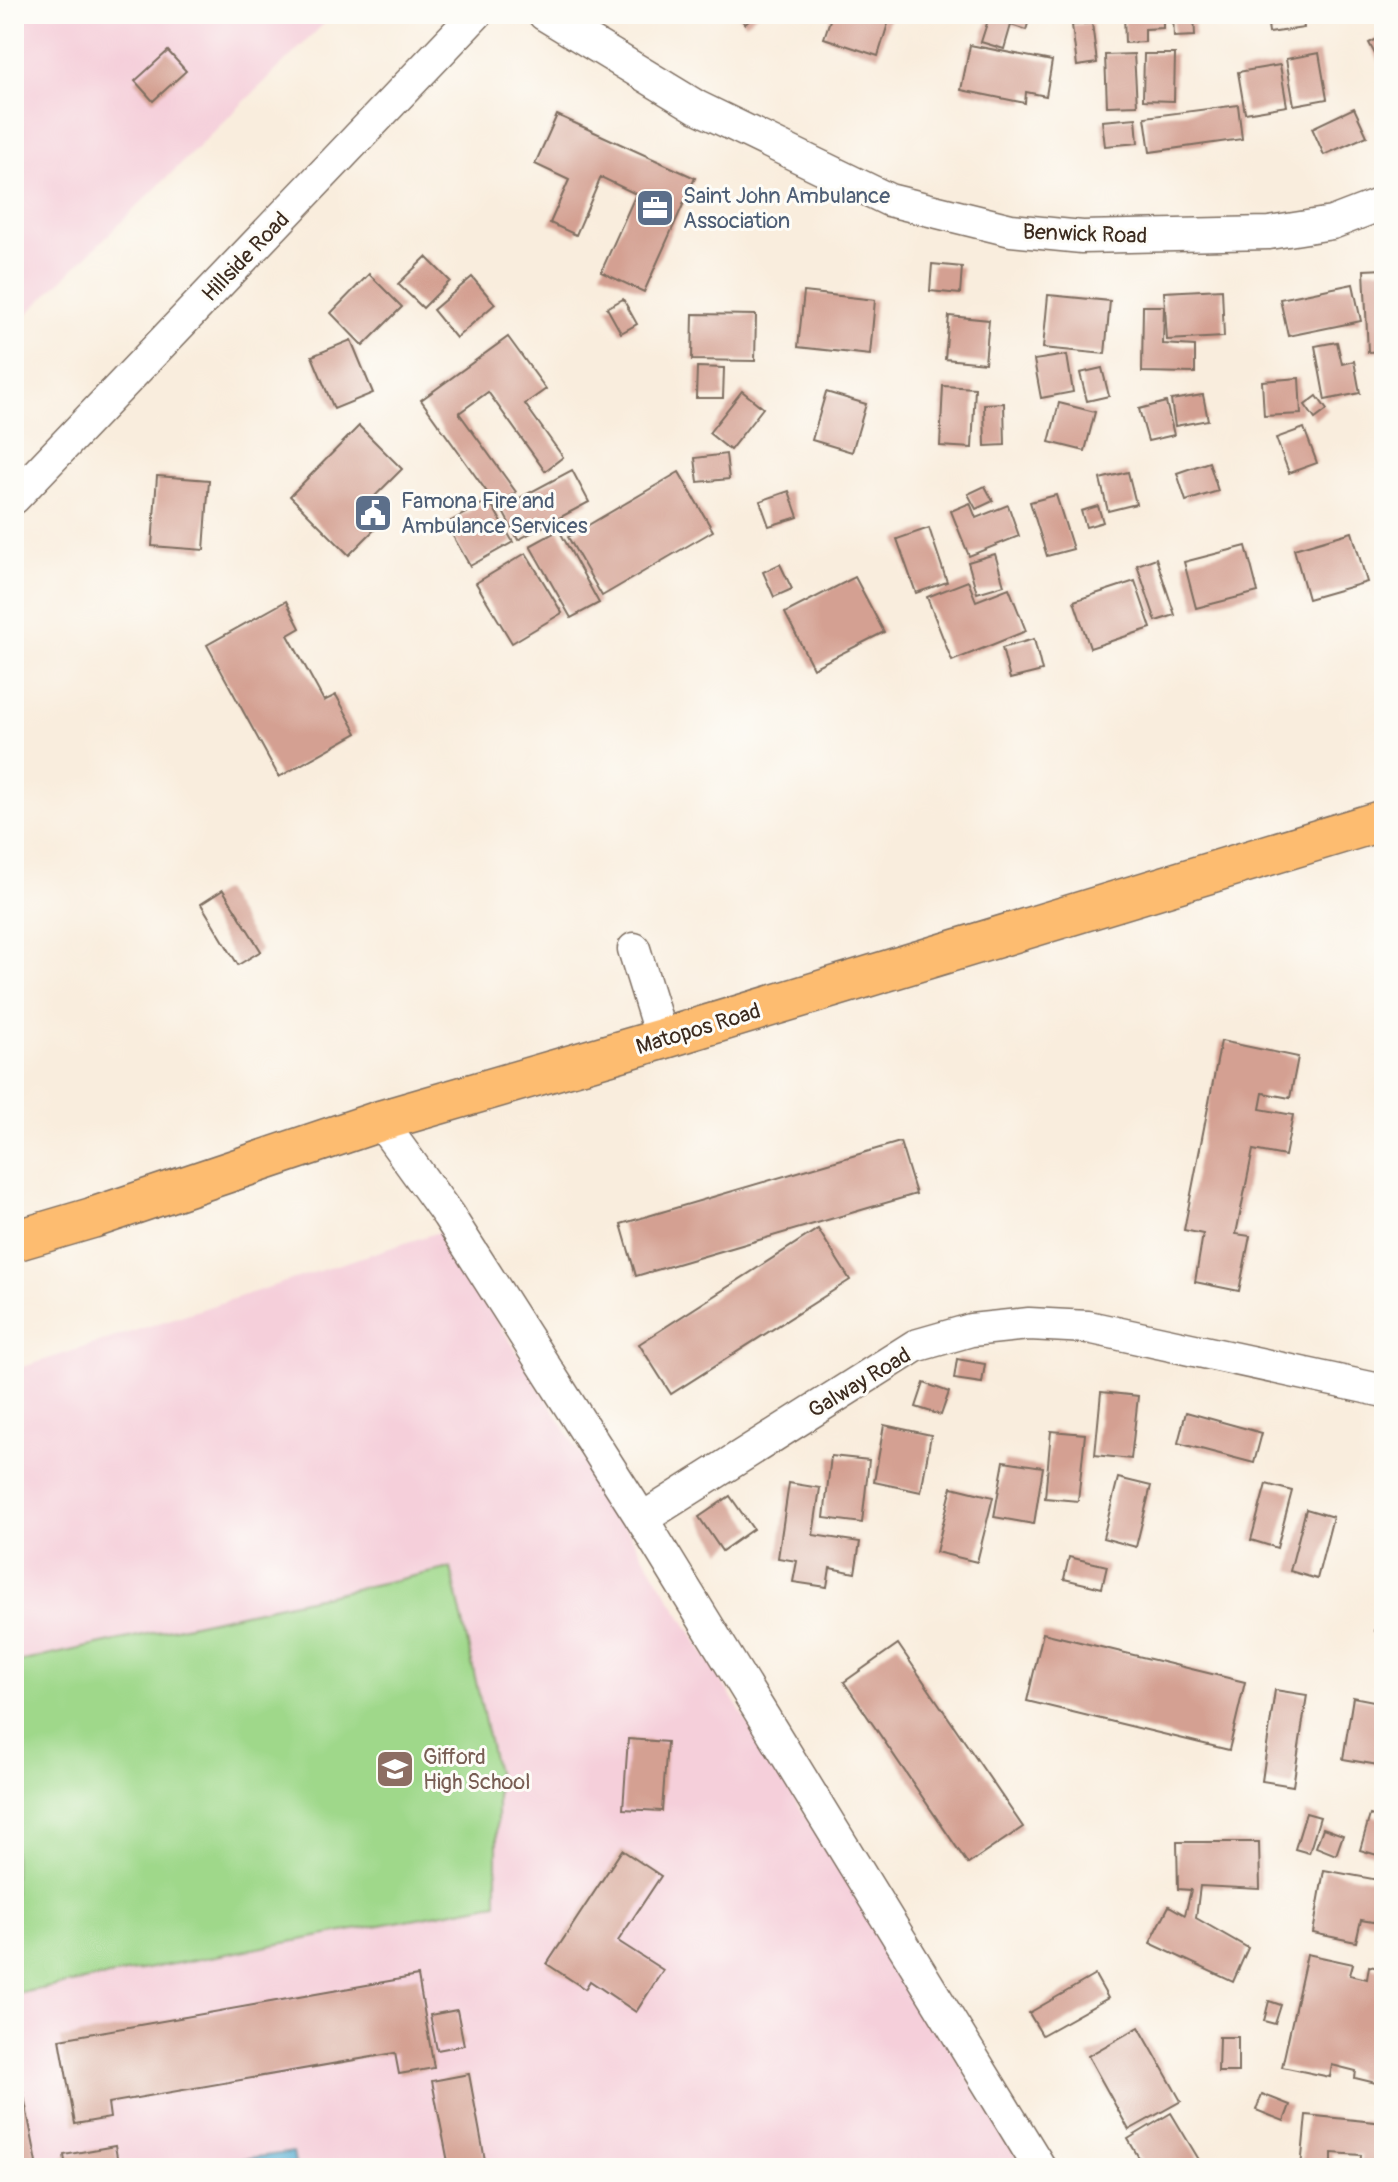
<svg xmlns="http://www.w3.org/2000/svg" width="1398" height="2182" font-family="Pangolin,sans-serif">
<rect width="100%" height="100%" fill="#fdfcf7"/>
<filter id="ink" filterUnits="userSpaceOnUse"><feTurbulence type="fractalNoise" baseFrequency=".0125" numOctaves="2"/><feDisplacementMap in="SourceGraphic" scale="16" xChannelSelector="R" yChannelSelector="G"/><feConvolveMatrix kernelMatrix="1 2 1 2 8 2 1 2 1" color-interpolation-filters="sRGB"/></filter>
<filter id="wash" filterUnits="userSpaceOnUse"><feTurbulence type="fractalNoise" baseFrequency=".006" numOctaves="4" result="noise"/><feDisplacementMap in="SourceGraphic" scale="32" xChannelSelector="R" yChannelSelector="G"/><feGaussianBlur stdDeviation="1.8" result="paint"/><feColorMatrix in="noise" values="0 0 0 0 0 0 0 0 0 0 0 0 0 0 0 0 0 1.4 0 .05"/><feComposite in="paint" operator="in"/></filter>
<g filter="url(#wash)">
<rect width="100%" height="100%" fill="#f9eddd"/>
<g fill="#f5cfda">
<polygon points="14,14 334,14 14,327"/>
<polygon points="442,1231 1024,2168 14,2168 14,1370"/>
</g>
<polygon fill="#9fd88a" stroke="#6d8154" stroke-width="2" points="451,1568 497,1777 497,1903 14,1994 14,1663"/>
<polygon fill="#56aed3" stroke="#486c78" stroke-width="2" points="293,2152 296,2168 235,2168 234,2160"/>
<g id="blocks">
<g fill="#d4a092">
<polygon points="737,14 757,14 745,24"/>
<polygon points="832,14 891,14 878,56 824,38"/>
<polygon points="990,14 1031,14 1026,30 1011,25 1004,49 981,42"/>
<polygon points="1124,14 1163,14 1163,28 1145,29 1145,42 1125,43"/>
<polygon points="1173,14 1194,14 1195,36 1174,37"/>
<polygon points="1221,14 1231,14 1231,23 1221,22"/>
<polygon points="1267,14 1302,14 1304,28 1269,33"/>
<polygon points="1092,23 1097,63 1077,66 1072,25"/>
<polygon points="1383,36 1384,64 1381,65 1369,43"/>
<polygon points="970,45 1052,61 1046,96 1026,92 1025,103 961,90"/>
<polygon points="168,51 186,71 153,101 135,81"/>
<polygon points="1319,53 1327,99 1294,105 1286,59"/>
<polygon points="1134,54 1137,105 1107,106 1105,55"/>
<polygon points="1144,54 1175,54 1174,101 1143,100"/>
<polygon points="1280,65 1287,106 1245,113 1238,72"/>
<polygon points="1238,105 1242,139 1150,152 1145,117"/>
<polygon points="1354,108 1367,136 1324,155 1312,128"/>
<polygon points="557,115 695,178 644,292 601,272 636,194 601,177 576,235 550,223 569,180 535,164"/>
<polygon points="1136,118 1138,143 1105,146 1102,121"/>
<polygon points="426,257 450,281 423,308 398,284"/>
<polygon points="932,264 962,267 960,294 930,291"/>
<polygon points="1384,269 1384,351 1368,352 1364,270"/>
<polygon points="369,274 402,307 363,346 331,313"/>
<polygon points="472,277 495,304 456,338 433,310"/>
<polygon points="1353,284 1361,321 1288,336 1280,299"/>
<polygon points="1222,289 1224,337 1167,340 1164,292"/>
<polygon points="804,292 875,300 870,355 798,347"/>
<polygon points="1048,295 1110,301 1105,354 1043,348"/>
<polygon points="623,299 637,324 621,333 607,308"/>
<polygon points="1143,306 1164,306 1163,344 1195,346 1195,373 1142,372"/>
<polygon points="693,314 756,315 755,361 692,360"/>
<polygon points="949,316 989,320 985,363 945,359"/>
<polygon points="508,337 546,389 525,404 563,457 545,471 488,392 459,413 516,492 497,506 421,400"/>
<polygon points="351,340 373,393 334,409 312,356"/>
<polygon points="1337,342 1342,364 1354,361 1360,393 1325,400 1315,346"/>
<polygon points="1067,355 1073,392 1041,398 1034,360"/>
<polygon points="697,367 724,368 723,398 696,398"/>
<polygon points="1102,368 1109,396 1087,401 1080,373"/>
<polygon points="1299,378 1301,414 1264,416 1262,381"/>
<polygon points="943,386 975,388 972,448 940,446"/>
<polygon points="742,391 763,408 730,450 709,433"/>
<polygon points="826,392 866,404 852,452 812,440"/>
<polygon points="1203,395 1208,420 1175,426 1171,400"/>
<polygon points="1317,396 1327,410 1315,419 1305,405"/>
<polygon points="1166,402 1174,435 1148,441 1139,409"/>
<polygon points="1004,403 1005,445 985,446 984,404"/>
<polygon points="1059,403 1095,412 1085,451 1049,442"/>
<polygon points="359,426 402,469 362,509 379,525 349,555 290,496"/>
<polygon points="1304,428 1317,463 1289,473 1276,438"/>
<polygon points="726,454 729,479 698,482 695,458"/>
<polygon points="1209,462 1218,491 1186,501 1177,473"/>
<polygon points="572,470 589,502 518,540 501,508"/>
<polygon points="679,472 713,531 602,596 568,537"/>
<polygon points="1128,472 1136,504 1108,511 1100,479"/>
<polygon points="157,476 209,480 204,550 152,546"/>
<polygon points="985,486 993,501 976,509 968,494"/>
<polygon points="789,491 798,517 769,526 760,501"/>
<polygon points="1056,495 1073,549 1047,556 1030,502"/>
<polygon points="489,500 513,542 470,566 446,524"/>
<polygon points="970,503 976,518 1008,505 1019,536 969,556 951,511"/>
<polygon points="1098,506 1103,522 1086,527 1081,511"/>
<polygon points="929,528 947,582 916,593 897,539"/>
<polygon points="559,530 599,603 571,618 530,546"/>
<polygon points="1352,532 1367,582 1308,599 1294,549"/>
<polygon points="1246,546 1258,592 1196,608 1184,562"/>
<polygon points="526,553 562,613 512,643 476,583"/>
<polygon points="995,554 1004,585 977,593 968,562"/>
<polygon points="1156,558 1175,615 1156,621 1137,565"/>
<polygon points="780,564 792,589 774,597 763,572"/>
<polygon points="855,577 884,632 813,668 785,613"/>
<polygon points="968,581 976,601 1009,588 1026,631 952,661 927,597"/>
<polygon points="1135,581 1151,628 1090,648 1074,601"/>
<polygon points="286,601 300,628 288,635 324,701 336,695 357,733 279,777 207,645"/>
<polygon points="1034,639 1042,671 1010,679 1002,648"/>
<polygon points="223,890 261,951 238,965 201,904"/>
<polygon points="1221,1041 1298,1057 1290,1098 1263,1093 1260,1109 1293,1115 1285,1156 1253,1150 1236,1234 1250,1236 1239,1291 1195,1282 1203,1234 1184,1230"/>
<polygon points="900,1142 916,1194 636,1276 621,1224"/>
<polygon points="818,1229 850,1280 671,1394 639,1344"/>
<polygon points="957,1359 985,1364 982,1383 954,1379"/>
<polygon points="924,1383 949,1392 941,1415 916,1407"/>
<polygon points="1101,1392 1138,1396 1131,1459 1095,1455"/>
<polygon points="1186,1412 1262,1433 1254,1463 1178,1443"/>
<polygon points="884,1425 931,1435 921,1492 874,1482"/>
<polygon points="1051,1431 1085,1434 1078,1501 1045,1498"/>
<polygon points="831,1456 869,1460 862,1523 824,1518"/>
<polygon points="1004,1461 1043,1467 1034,1524 994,1517"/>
<polygon points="1118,1478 1151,1486 1136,1547 1103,1538"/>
<polygon points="789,1483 820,1488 813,1535 860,1542 855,1573 830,1568 827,1587 793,1582 797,1561 778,1558"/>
<polygon points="1266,1484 1292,1491 1277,1548 1251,1540"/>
<polygon points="952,1487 993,1497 977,1562 936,1552"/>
<polygon points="730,1496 753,1529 722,1551 699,1517"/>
<polygon points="1306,1509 1333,1517 1317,1579 1290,1571"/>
<polygon points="1069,1557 1107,1566 1102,1588 1064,1579"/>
<polygon points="1379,1600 1384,1601 1384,1632 1375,1631"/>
<polygon points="1043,1633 1245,1682 1229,1750 1027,1701"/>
<polygon points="898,1644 1023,1827 968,1864 844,1682"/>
<polygon points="1275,1690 1307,1695 1293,1786 1262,1781"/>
<polygon points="1353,1697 1384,1703 1384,1766 1343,1759"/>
<polygon points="628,1739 667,1742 662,1811 623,1809"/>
<polygon points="1306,1813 1320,1817 1309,1853 1295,1849"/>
<polygon points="1370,1815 1384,1819 1384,1857 1360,1850"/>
<polygon points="1323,1828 1343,1835 1336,1855 1316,1847"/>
<polygon points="1177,1842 1259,1842 1260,1889 1200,1886 1196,1918 1248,1948 1233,1982 1150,1943 1169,1906 1185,1915 1191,1890 1178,1889"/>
<polygon points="622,1850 661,1876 618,1941 663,1970 636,2012 590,1981 585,1989 547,1964"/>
<polygon points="1324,1870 1384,1881 1384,1924 1361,1920 1356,1942 1313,1933"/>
<polygon points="1307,1954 1353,1964 1350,1975 1367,1979 1369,1966 1384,1969 1384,2085 1355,2078 1356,2071 1332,2065 1330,2077 1282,2067"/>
<polygon points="1095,1975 1108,1998 1042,2035 1029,2013"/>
<polygon points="418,1976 434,2068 399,2074 395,2053 108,2103 110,2118 75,2124 60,2039"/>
<polygon points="1269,2001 1281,2005 1275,2024 1264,2021"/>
<polygon points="457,2010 464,2045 437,2050 430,2015"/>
<polygon points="1139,2027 1181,2101 1129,2130 1088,2056"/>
<polygon points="1219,2037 1238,2037 1238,2072 1218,2072"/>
<polygon points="14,2066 18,2066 38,2168 14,2168"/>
<polygon points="469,2074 485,2160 449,2167 432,2081"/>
<polygon points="1262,2094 1290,2105 1284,2121 1256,2110"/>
<polygon points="1171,2113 1204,2168 1145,2168 1128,2139"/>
<polygon points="1306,2115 1384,2123 1383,2168 1360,2168 1361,2155 1332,2153 1332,2168 1301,2168"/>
<polygon points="115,2146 119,2168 66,2168 64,2155"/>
</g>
</g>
</g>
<g filter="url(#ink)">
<use href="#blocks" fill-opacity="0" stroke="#7e6e61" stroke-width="2"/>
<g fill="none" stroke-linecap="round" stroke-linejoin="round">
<defs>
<g id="minor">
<polyline points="544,14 697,107 889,200 1011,230 1082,237 1269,233 1332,223 1384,203"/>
<polyline points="14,498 476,14"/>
<polyline points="634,949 662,1039"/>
<polyline points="380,1121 448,1215 642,1519 1040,2168"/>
<polyline points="642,1519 915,1346 971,1330 1029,1324 1088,1327 1384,1391"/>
</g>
<polyline id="major" points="14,1241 92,1218 380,1121 662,1039 1384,820"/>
</defs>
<use href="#minor" stroke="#7e6e61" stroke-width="35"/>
<use href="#major" stroke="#7e6e61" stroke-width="43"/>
<use href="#minor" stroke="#fff" stroke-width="32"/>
<use href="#major" stroke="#fdbc70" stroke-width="40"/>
</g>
</g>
<defs>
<symbol id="office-square" viewBox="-11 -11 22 22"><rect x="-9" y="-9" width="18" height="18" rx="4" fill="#5c6f8a" stroke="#fdfcf7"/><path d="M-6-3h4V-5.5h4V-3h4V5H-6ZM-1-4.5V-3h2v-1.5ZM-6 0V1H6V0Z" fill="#fff"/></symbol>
<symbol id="civic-square" viewBox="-11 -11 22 22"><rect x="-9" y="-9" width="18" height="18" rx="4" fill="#5c6f8a" stroke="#fdfcf7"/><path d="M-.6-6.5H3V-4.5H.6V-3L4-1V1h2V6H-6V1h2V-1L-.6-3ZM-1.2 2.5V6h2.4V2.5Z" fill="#fff"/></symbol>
<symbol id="school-square" viewBox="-11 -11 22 22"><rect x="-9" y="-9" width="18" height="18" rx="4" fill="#8d6e63" stroke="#fdfcf7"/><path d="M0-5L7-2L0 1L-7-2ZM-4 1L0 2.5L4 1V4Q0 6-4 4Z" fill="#fff"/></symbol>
</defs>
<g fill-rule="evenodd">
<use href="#office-square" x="633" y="186" width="44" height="44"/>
<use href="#civic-square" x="351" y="491" width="44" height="44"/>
<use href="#school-square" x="373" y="1747" width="44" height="44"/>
</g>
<g text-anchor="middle" stroke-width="6" stroke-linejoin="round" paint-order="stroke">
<g font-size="22" fill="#4e5e75" stroke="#fdfcf7" text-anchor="start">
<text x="683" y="203">Saint John Ambulance<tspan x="683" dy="25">Association</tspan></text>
<text x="401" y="508">Famona Fire and<tspan x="401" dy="25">Ambulance Services</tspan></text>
</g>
<g font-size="22" fill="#3b2a1e" stroke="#fdfcf7">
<text transform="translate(1085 233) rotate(2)" y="8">Benwick Road</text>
<text transform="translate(245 256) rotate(-46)" y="8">Hillside Road</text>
<text transform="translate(698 1028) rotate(-17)" y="8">Matopos Road</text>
<text transform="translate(859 1382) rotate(-31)" y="8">Galway Road</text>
</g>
<g font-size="22" fill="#785e54" stroke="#fdfcf7" text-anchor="start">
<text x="423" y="1764">Gifford<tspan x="423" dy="25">High School</tspan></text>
</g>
</g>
<rect width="1398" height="2182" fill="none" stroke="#fdfcf7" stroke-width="48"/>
</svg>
